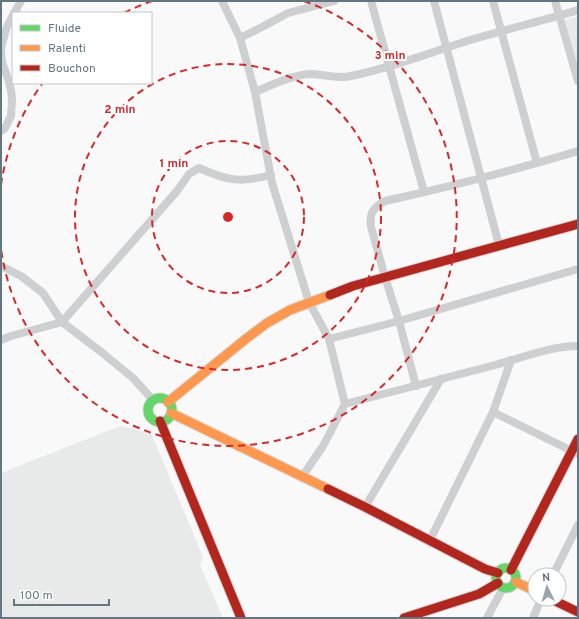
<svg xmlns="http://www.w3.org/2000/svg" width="579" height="619" font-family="Overpass,sans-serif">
<rect width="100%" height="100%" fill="#f9f9f9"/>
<g fill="#e8e9e9">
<polygon points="578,16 578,67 565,20"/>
<polygon points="120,426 151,433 203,557 200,565 223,618 1,618 1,473"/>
</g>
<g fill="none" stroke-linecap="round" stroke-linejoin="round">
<defs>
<g id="fast">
<circle cx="160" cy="410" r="12"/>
<circle cx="506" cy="578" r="10"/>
</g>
<g id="slow">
<polyline points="168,402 247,338 267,323 290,310 330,295"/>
<polyline points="171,413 328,489"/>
<polyline points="516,582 535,591"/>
</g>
<g id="jam">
<polyline points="330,295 353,286 578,224"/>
<polyline points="160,421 241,618"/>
<polyline points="328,489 365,507 485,569 498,573"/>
<polyline points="511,570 578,439"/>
<polyline points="551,599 578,612"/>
<polyline points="404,618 479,594 498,583"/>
</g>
</defs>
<use href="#fast" stroke="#d5d6d7" stroke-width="11"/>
<use href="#slow" stroke="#d5d6d7" stroke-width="11"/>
<use href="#jam" stroke="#d5d6d7" stroke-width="11"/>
<g stroke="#cecfd0" stroke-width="8">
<polyline points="222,1 240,38 255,92 272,183 309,302 329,339 345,404"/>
<polyline points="371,1 424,192"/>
<polyline points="434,1 499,245"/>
<polyline points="493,1 537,163"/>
<polyline points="555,1 578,81"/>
<polyline points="14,13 21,1"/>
<polyline points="240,38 264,26 288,13 334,1"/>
<polyline points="1,48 6,29 13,15"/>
<polyline points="1,50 2,62 8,79 11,90 12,100 11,116 5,128 1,131"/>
<path d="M 255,92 C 272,85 294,74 312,74 C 326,75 337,79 351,76 C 391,68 429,53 467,41 C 504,30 541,21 578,10"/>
<path d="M 1,266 L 21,276 L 43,293 L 62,322 L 177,191 L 189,174 L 199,168 C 228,181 240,183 271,175"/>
<polyline points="329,339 399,321 578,269"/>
<polyline points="1,340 11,336 62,322 100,351 133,378 153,400"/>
<path d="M 416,386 L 399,321 L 385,277 L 371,227 C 369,213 373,208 385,201 C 450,187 514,170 578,151"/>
<polyline points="493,412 578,454"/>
<path d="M 302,477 L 323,446 L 345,404 C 395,391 445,378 495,365 C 522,358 550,346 578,346"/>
<polyline points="365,507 441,379"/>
<polyline points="430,540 493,412 511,360"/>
<polyline points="553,575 578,525"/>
<polyline points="487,618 503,588"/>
<polyline points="533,618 541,599"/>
</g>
<use href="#fast" stroke="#63d668" stroke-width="9"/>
<use href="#slow" stroke="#ff974d" stroke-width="9"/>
<use href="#jam" stroke="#b3261e" stroke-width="9"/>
</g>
<g fill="none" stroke="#d62828" stroke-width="2" stroke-dasharray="7 5">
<circle cx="228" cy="217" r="76"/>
<circle cx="228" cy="217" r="153"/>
<path d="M1 185A229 229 0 0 1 42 84M124 13A229 229 0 0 1 152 1M304 1A229 229 0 1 1 1 249"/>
</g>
<circle cx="228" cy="217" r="6" fill="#d62828" stroke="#fff" stroke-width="2"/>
<g font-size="12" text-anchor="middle" font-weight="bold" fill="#d62828" stroke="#fff" stroke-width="4" stroke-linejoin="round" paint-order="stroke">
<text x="390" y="59">3 min</text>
<text x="120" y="113">2 min</text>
<text x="174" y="167">1 min</text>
</g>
<rect width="579" height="619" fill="none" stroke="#657683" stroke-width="4"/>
<rect x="12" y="12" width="140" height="72" fill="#ffffff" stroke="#c1c8cd"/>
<rect x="20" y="25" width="20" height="6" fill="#63d668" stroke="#c1c8cd"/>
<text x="48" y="32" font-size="12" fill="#657683">Fluide</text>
<rect x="20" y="45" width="20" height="6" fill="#ff974d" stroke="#c1c8cd"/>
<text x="48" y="52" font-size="12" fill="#657683">Ralenti</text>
<rect x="20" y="65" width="20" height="6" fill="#b3261e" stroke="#c1c8cd"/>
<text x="48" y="72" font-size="12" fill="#657683">Bouchon</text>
<g transform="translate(547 587) rotate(355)"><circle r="19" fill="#ffffff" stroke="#c1c8cd"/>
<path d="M0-3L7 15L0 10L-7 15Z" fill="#99a4ac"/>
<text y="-6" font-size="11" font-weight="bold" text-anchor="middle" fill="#657683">N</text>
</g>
<path d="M14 599v6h95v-6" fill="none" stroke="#657683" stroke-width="2"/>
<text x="20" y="599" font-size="12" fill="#657683" stroke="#ffffff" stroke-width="3" paint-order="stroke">100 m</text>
</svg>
